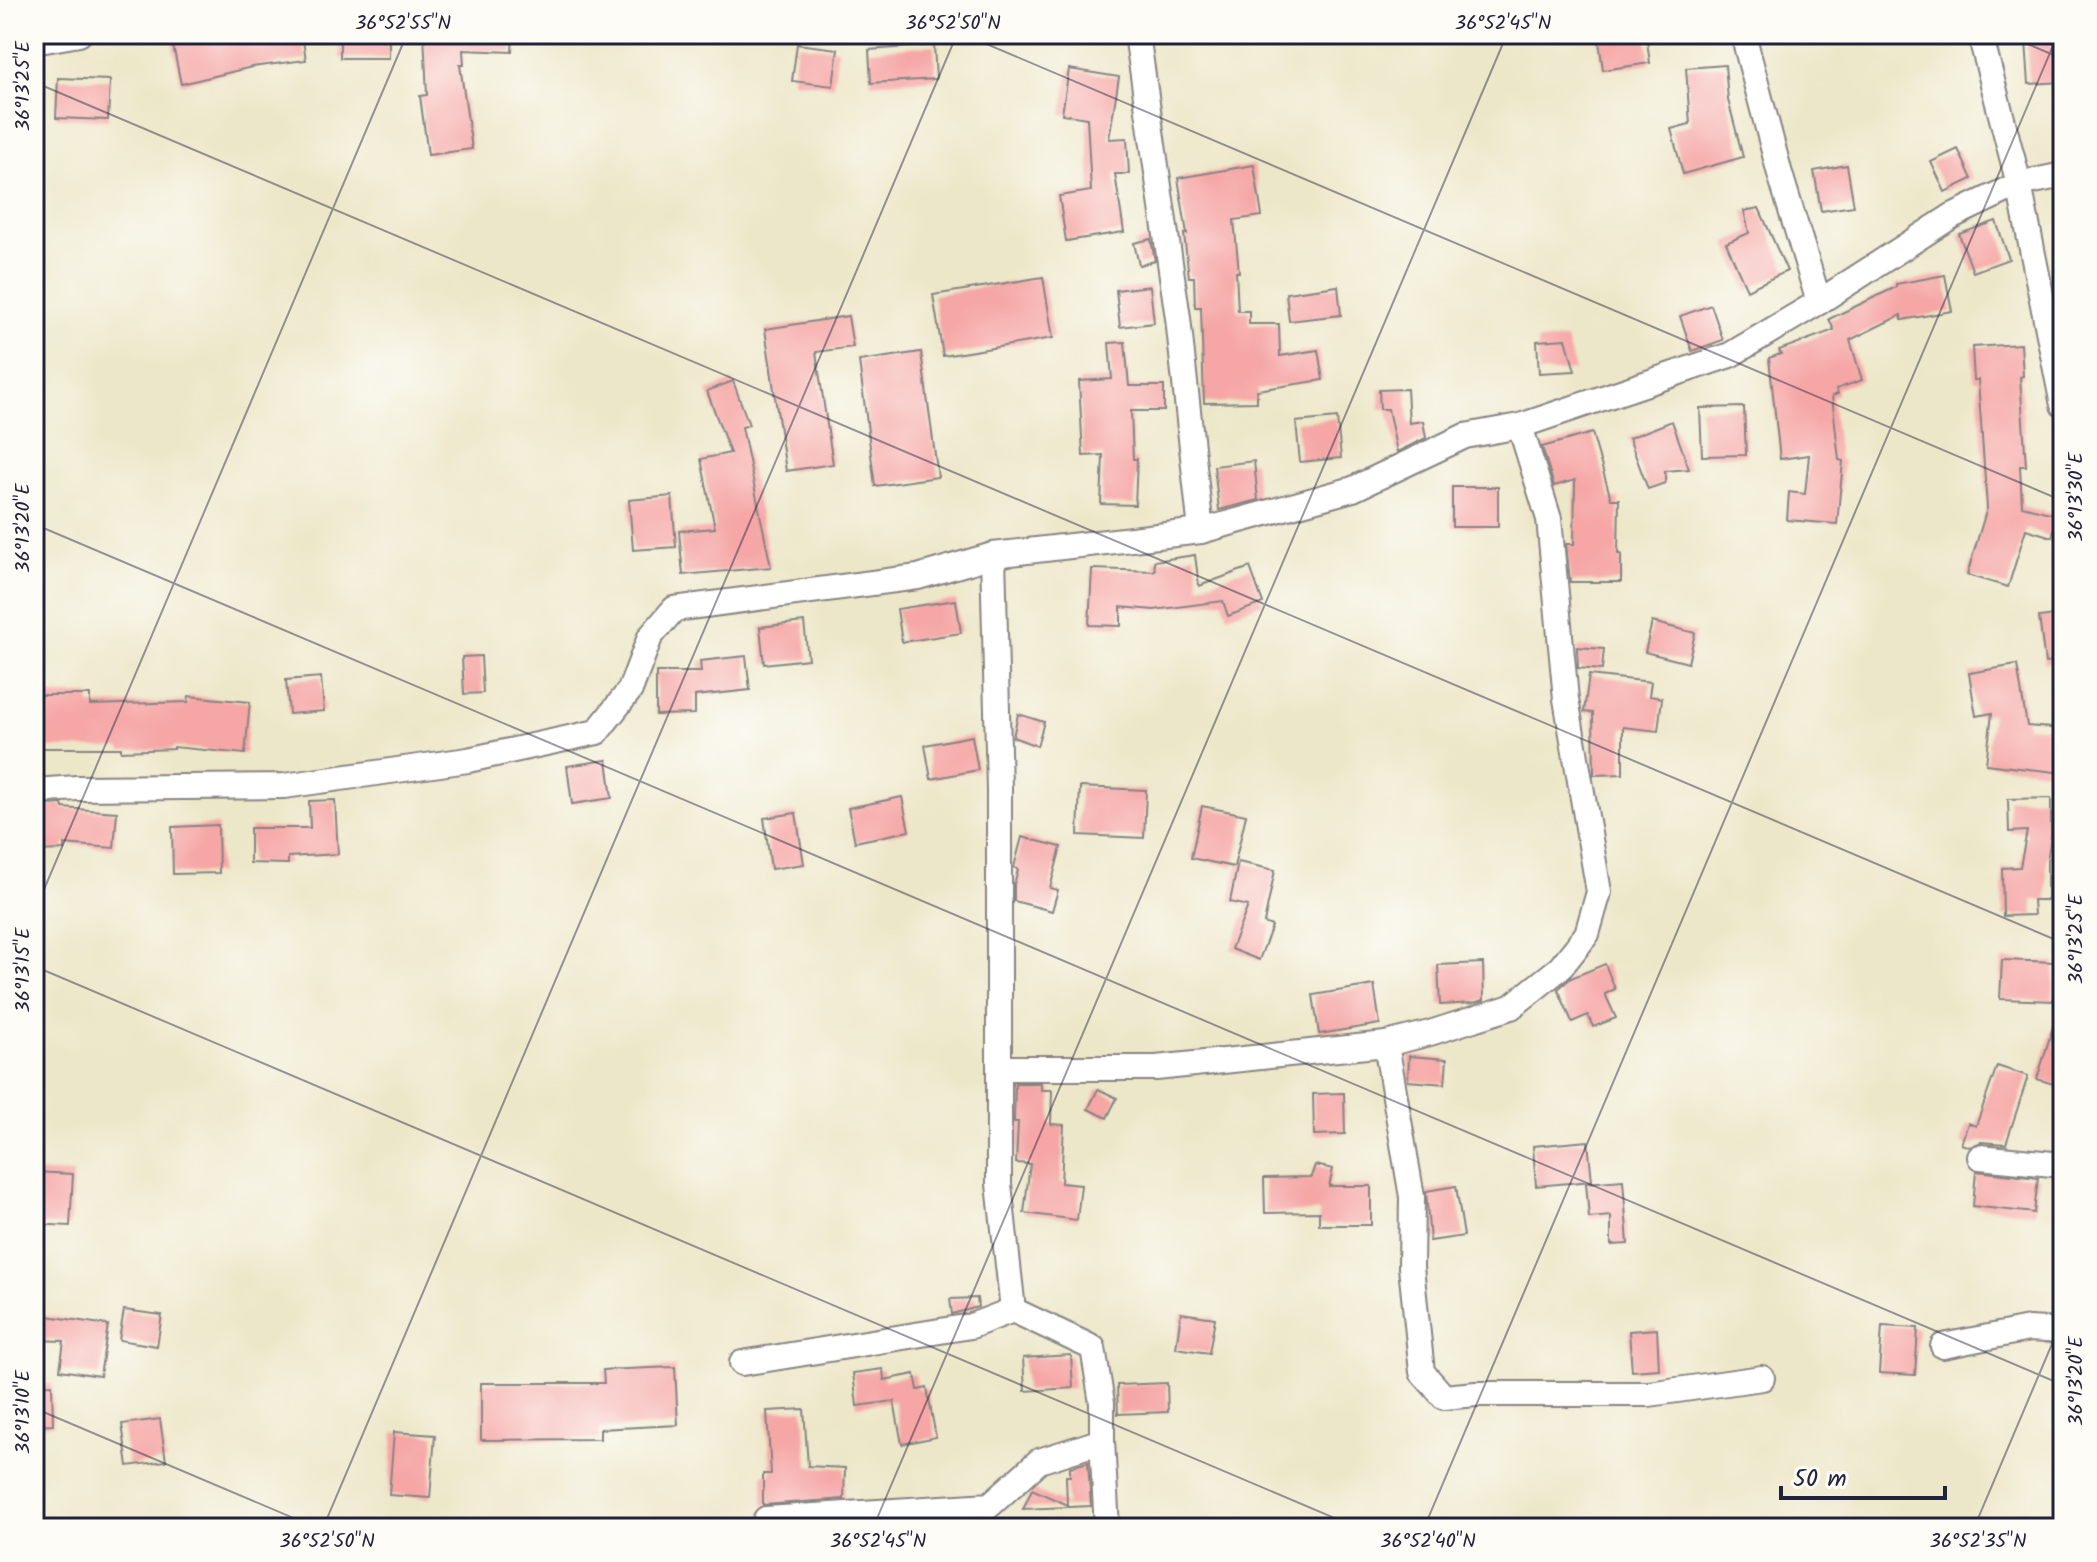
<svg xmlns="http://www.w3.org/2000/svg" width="2097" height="1562" font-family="Kalam,sans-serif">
<rect width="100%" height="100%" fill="#fdfcf7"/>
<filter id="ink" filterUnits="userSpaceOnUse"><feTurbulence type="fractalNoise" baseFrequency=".0125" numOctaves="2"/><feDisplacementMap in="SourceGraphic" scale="16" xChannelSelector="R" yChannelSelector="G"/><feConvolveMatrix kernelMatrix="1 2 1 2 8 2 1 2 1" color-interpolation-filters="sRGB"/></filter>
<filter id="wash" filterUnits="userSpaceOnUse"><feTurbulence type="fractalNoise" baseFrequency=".006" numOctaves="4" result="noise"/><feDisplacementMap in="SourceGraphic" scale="32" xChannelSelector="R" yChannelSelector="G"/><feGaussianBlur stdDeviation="1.8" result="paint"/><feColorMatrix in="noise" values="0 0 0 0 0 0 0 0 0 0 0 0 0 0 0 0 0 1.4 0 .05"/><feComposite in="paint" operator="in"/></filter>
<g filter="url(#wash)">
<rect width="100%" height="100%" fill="#ede7c9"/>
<g id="blocks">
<g fill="#f5a6a5">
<polygon points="181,34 221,34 222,38 248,34 302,34 306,60 252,67 181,84 171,36"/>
<rect x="340" y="34" width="49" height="24"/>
<polygon points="424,34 513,34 512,52 463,50 464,65 460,65 472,149 428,155 420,96 427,95"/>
<polygon points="1598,34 1646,34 1650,63 1603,70"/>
<polygon points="2063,39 2063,82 2029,84 2026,41"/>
<polygon points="797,44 838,49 833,86 792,81"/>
<polygon points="934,45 936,79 871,83 869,50"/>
<polygon points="1725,65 1728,100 1743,157 1683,174 1671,129 1690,124 1686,68"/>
<polygon points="1069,69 1119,77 1109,139 1127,138 1129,174 1115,174 1124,232 1066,241 1059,196 1091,191 1087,118 1062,114"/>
<polygon points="58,78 110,80 108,120 56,118"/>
<polygon points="1958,149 1972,179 1945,192 1931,162"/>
<polygon points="1254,165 1262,216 1234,220 1239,272 1236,272 1238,311 1249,311 1249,324 1279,324 1280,356 1318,350 1323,380 1257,390 1257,402 1204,403 1201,307 1195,307 1194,277 1189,277 1184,234 1187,234 1178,178"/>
<polygon points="1847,165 1854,206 1821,211 1814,171"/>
<polygon points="1759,208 1787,271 1747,290 1726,243 1749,233 1744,211"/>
<polygon points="1996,221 2009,259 1973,272 1959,234"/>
<polygon points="1151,239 1155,261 1139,265 1134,243"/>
<polygon points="1945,275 1952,311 1902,320 1901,315 1850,340 1862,380 1836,389 1838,394 1832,396 1839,460 1843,461 1837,524 1787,520 1789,492 1805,494 1809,455 1780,459 1769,358 1781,354 1779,350 1834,330 1829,319 1896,287 1896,284"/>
<polygon points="1043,277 1053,338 943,356 933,295"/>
<polygon points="1150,286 1154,323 1120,327 1116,290"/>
<polygon points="1338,286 1341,315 1289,321 1286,293"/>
<polygon points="1711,305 1723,340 1692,351 1680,316"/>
<polygon points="848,316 853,347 816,352 833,464 786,471 765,329"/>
<polygon points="1566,339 1575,371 1539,373 1537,341"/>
<polygon points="1125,342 1129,386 1164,386 1164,411 1131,411 1133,459 1137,459 1135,505 1101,504 1103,455 1083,456 1079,381 1112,379 1109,343"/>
<polygon points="2021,344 2023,376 2020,377 2026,466 2020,466 2022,506 2058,515 2052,537 2026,529 2008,587 1967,575 1987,508 1978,380 1974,380 1972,347"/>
<polygon points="921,352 938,477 875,486 859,361"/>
<polygon points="733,381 749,425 742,427 771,567 683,575 679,531 715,528 701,459 730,453 707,391"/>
<polygon points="1407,389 1409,423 1423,421 1426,438 1397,452 1388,409 1380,409 1379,390"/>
<polygon points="1744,407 1746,455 1702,456 1700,408"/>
<polygon points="1337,418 1341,458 1300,462 1296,422"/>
<polygon points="1672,421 1689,469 1665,471 1665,483 1648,489 1629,438"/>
<polygon points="1592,433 1611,499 1619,499 1618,554 1621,554 1621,582 1570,582 1566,544 1574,544 1575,480 1554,486 1542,447"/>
<polygon points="1254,461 1258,500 1219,510 1214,466"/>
<rect x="1452" y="487" width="46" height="40"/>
<polygon points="672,496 676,547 633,550 629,500"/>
<polygon points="1195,555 1199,586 1250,567 1263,603 1228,616 1223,601 1154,610 1121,607 1121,626 1089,625 1092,569 1155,571 1154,561"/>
<polygon points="956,600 961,633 902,642 897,609"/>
<polygon points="2063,614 2063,661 2045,663 2039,617"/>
<polygon points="804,622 808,659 764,664 760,627"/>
<polygon points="1652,622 1695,633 1688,663 1645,652"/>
<polygon points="1577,647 1604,649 1602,670 1578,668"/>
<polygon points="481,656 483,693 464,694 462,657"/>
<polygon points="746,656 750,690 695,696 695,714 656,715 656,672 701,672 700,661"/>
<polygon points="2017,665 2027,726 2063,729 2063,773 1986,764 1992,713 1976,716 1969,673"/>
<polygon points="1589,675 1651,682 1649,696 1662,698 1658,731 1623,727 1623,774 1594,775 1593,713 1584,712"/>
<polygon points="321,677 324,711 289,714 286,680"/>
<polygon points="34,695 90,695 90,705 188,702 189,696 250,702 245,754 174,747 174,749 121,751 121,748 34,748"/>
<polygon points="1018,714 1044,722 1037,746 1013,737"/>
<polygon points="972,736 978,770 931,779 925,745"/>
<polygon points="607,760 612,798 572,804 567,766"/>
<polygon points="1080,787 1146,790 1144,838 1078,835"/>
<polygon points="902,797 909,831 855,842 848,808"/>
<polygon points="2051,798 2051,836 2047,861 2047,900 2033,900 2034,915 2003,916 2002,868 2020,867 2027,831 2009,832 2008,799"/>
<polygon points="335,800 338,854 288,857 288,864 250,863 250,828 310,828 309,801"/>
<polygon points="62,804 63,808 117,812 114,848 64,844 64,850 34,851 34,806"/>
<polygon points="1202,806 1246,815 1234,867 1191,858"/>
<polygon points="796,813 804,864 771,869 764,818"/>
<polygon points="218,825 219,873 173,874 172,827"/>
<polygon points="1022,837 1061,847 1050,888 1058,890 1052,911 1014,901 1014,884 1018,870 1014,867"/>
<polygon points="1238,862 1275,870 1264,923 1272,926 1259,960 1231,949 1248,906 1230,902"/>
<polygon points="2002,960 2055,962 2053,1001 2000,999"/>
<polygon points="1483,963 1484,1000 1473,1003 1440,1005 1438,965"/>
<polygon points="1605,964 1615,989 1605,994 1616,1018 1593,1027 1588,1015 1572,1022 1558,989 1571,978"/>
<polygon points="1374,985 1380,1024 1319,1034 1313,995"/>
<polygon points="2059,1007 2063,1008 2063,1087 2037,1079"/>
<polygon points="1409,1056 1447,1059 1445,1084 1408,1081"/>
<polygon points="1997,1066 2028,1076 2006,1144 1981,1142 1970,1147 1961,1144 1968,1123 1976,1126"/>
<polygon points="1015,1083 1041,1083 1041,1090 1052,1090 1051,1124 1064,1125 1061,1183 1081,1185 1077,1220 1024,1213 1030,1164 1016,1163 1018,1122 1014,1122"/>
<polygon points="1098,1089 1117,1098 1107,1118 1088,1109"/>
<polygon points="1344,1093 1345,1134 1314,1135 1313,1094"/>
<polygon points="1588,1141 1592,1181 1536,1186 1533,1146"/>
<polygon points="1315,1165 1333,1169 1329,1186 1371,1186 1371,1225 1319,1225 1319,1212 1265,1213 1264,1178 1311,1177"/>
<polygon points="1976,1171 2038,1178 2034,1213 1973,1206"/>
<polygon points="34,1172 73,1174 70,1226 34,1224"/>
<polygon points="1623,1180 1628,1244 1611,1245 1611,1216 1589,1218 1586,1183"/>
<polygon points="1456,1186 1464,1236 1430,1241 1426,1191"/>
<polygon points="977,1298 978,1307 952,1314 950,1299"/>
<polygon points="124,1310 162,1315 157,1346 119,1340"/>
<polygon points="1181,1313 1215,1318 1209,1353 1176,1348"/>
<polygon points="34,1314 108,1325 100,1376 60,1370 64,1341 34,1340"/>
<polygon points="1882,1326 1918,1328 1915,1375 1879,1373"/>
<polygon points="1657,1329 1659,1369 1632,1371 1629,1331"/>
<polygon points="1071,1355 1073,1388 1025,1391 1023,1358"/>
<polygon points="675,1367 678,1425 600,1429 600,1439 481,1440 481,1383 604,1383 603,1370"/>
<polygon points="883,1369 884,1380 915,1374 918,1390 927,1388 936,1437 902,1444 894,1401 857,1406 853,1373"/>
<polygon points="1167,1383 1168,1412 1118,1414 1117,1385"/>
<polygon points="52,1384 53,1425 34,1426 34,1385"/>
<polygon points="804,1409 808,1466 845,1468 844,1499 763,1505 763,1474 771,1474 767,1411"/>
<polygon points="160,1419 166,1461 128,1466 122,1424"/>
<polygon points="394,1432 435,1435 430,1498 389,1495"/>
<polygon points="1088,1462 1091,1506 1023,1509 1032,1489 1067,1505 1066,1476 1070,1476 1070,1467"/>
</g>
</g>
</g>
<g filter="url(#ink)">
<use href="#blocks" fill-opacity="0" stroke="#888482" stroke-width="2"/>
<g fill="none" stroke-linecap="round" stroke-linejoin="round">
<defs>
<g id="minor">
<polyline points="1137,34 1178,318 1201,531"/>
<polyline points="1743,34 1780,174 1819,302"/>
<polyline points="1980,34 2019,184 2063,405"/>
<polyline points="34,42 79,34"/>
<polyline points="993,555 999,789 999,1184 1013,1310 1093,1348 1102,1403 1102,1441 1107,1528"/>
<polyline points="34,791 77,788 284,786 468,760 597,732 630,690 650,637 674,609 918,577 993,555 1201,531 1353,489 1465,436 1520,426 1730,355 1819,302 1952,216 2019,184 2063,175"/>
<polyline points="1386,1044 1412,1197 1411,1267 1422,1372 1444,1397 1476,1394 1649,1394 1762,1378"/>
<polyline points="999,1068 1156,1068 1386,1044 1430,1033 1511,1007 1560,968 1587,934 1599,892 1566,699 1549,519 1520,426"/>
<polyline points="1980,1157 2063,1165"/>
<polyline points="1943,1346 2029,1329 2063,1331"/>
<polyline points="742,1363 971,1326 1013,1310"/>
<polyline points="766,1519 990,1505 1039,1461 1102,1441"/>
</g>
</defs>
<use href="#minor" stroke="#888482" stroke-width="28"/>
<use href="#minor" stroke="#fff" stroke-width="24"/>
</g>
</g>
<path fill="none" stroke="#22223b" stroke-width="2" stroke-opacity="0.45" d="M 963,34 L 2063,501M 2004,34 L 2063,59M 34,82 L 2063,943M 34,524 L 2063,1385M 34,913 L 407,34M 34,966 L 1358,1528M 34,1408 L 317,1528M 323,1528 L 957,34M 873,1528 L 1507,34M 1424,1528 L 2058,34M 1974,1528 L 2063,1318"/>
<rect width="2097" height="1562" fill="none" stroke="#fdfcf7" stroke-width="88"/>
<path d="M1781 1486v12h164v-12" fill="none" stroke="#22223b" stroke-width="4"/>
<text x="1793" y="1486" font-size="24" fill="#22223b" stroke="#fdfcf7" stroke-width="6" paint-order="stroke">50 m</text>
<rect x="44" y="44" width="2009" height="1474" fill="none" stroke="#22223b" stroke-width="3"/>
<g font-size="20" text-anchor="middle" fill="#22223b">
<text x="403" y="29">36°52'55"N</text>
<text x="953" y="29">36°52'50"N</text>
<text x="1503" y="29">36°52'45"N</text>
<text transform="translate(22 86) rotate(-90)" y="7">36°13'25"E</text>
<text transform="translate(2075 497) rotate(-90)" y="7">36°13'30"E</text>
<text transform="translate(22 528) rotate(-90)" y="7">36°13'20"E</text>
<text transform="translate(2075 939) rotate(-90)" y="7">36°13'25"E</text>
<text transform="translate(22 970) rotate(-90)" y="7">36°13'15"E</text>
<text transform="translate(2075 1381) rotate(-90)" y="7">36°13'20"E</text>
<text transform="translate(22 1412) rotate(-90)" y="7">36°13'10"E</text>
<text x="327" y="1547">36°52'50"N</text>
<text x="878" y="1547">36°52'45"N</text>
<text x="1428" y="1547">36°52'40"N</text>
<text x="1978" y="1547">36°52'35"N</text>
</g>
</svg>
